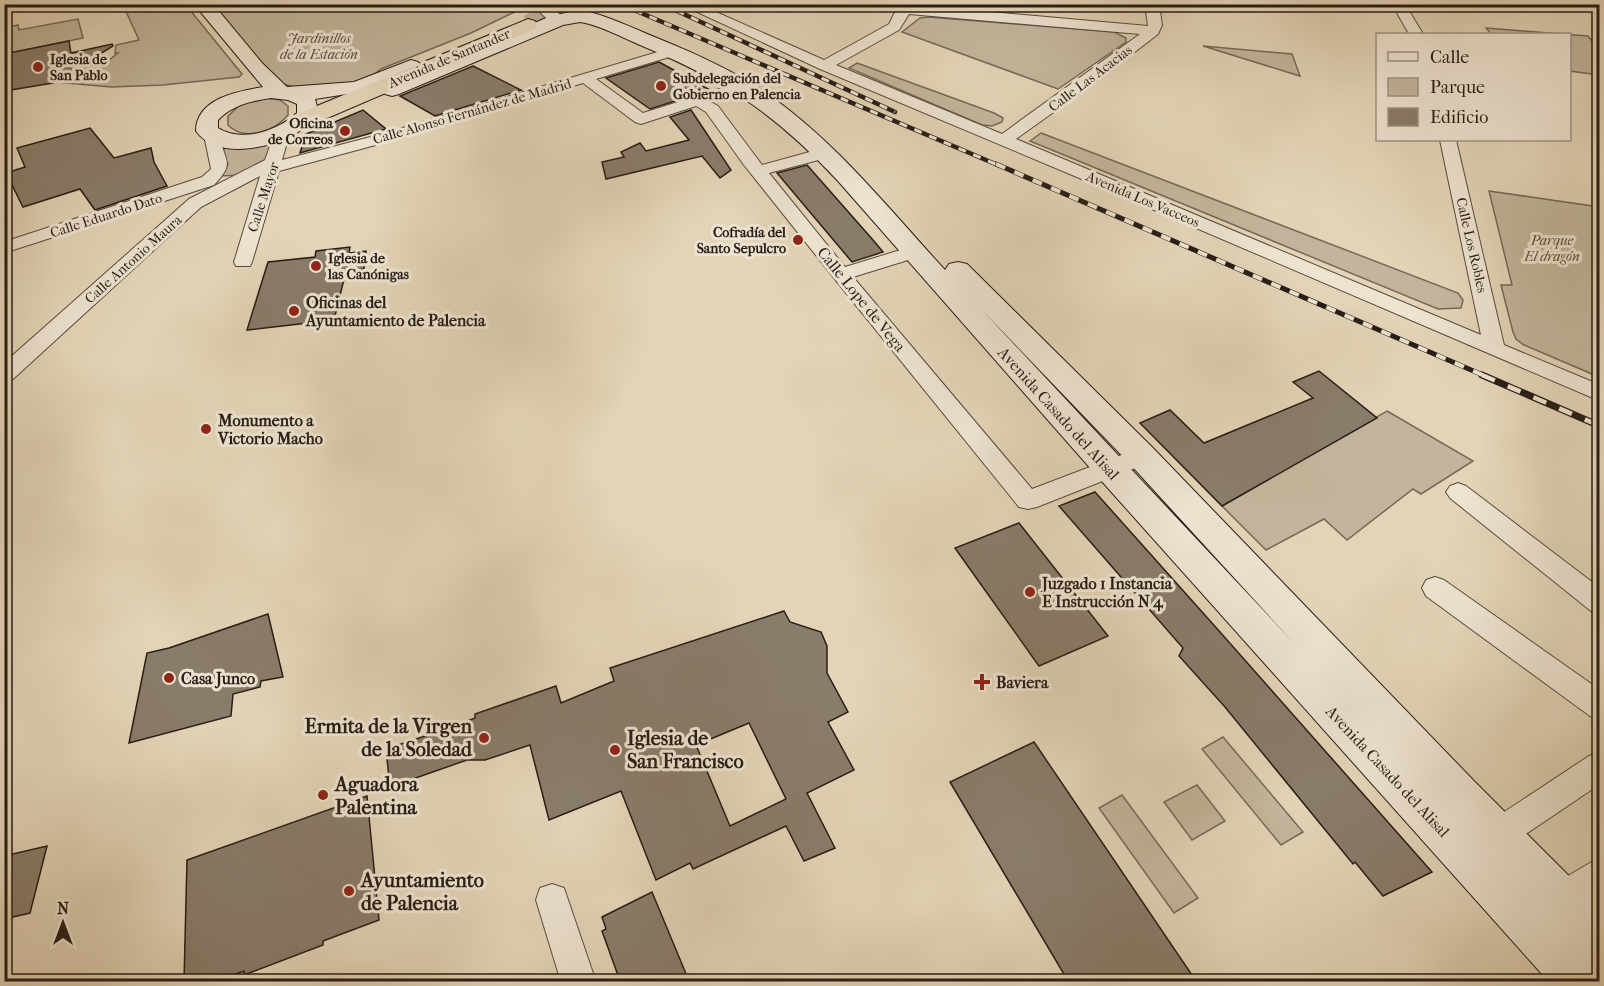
<svg xmlns="http://www.w3.org/2000/svg" width="1604" height="986" font-family="'IM FELL French Canon',serif">
<rect width="100%" height="100%" fill="#e3d4b7"/>
<filter id="stains"><feTurbulence type="fractalNoise" baseFrequency=".00333" numOctaves="4"/><feColorMatrix values="0 0 0 0 .2 0 0 0 0 .09 0 0 0 0 .02 0 0 0 .5 -.17"/></filter>
<radialGradient id="worn" r=".72"><stop offset=".6" stop-color="#630" stop-opacity="0"/><stop offset="1" stop-color="#630" stop-opacity=".3"/></radialGradient>
<g fill="#c3b59c" stroke="#756959" stroke-width="1.5">
<polygon points="185,4 242,74 239,77 163,85 111,87 54,82 75,65 109,60 118,53 115,53 116,45 139,40 123,5"/>
<polygon points="523,4 527,6 471,33 381,69 363,83 299,88 283,84 276,79 212,5"/>
<polygon points="928,17 1114,32 1126,38 1126,42 1058,89 902,32 920,18"/>
<polygon points="78,19 83,38 5,54 5,28 18,25 19,30"/>
<polygon points="1486,28 1588,36 1599,50 1599,75 1570,71 1570,34 1491,34"/>
<polygon points="1203,46 1292,54 1300,76"/>
<polygon points="857,63 994,113 1003,118 1002,122 992,126 982,125 849,68"/>
<path d="M 267,98 L 280,100 L 288,106 L 288,115 C 275,131 244,142 228,125 L 228,116 L 241,104 Z"/>
<polygon points="1041,133 1458,293 1463,300 1461,308 1438,309 1030,141"/>
<polygon points="273,141 269,158 242,175 221,176 228,164 221,152 222,149"/>
<polygon points="1489,191 1599,207 1599,377 1524,345 1516,339 1513,332 1501,285 1512,285"/>
<polygon points="1387,411 1473,461 1421,494 1413,489 1347,540 1324,519 1266,550 1222,506"/>
<polygon points="1223,737 1303,832 1281,845 1202,749"/>
<polygon points="1197,785 1225,821 1192,840 1164,802"/>
<polygon points="1122,795 1198,898 1174,913 1099,808"/>
</g>
<g fill="#897c6a" stroke="#271d16" stroke-width="1.5" fill-rule="evenodd">
<polygon points="69,41 71,53 112,44 113,46 53,83 4,91 4,54"/>
<polygon points="659,62 670,68 710,90 650,109 606,78"/>
<polygon points="473,66 521,90 435,116 400,96"/>
<polygon points="363,110 386,129 300,153 306,134"/>
<polygon points="691,110 731,170 720,178 702,156 606,179 602,162 624,157 621,152 640,143 646,151 689,140 670,117"/>
<polygon points="90,128 114,158 151,148 154,162 167,186 95,210 80,189 23,207 6,173 25,167 17,148"/>
<polygon points="807,165 873,240 883,252 852,262 777,173"/>
<polygon points="350,247 349,253 366,251 364,269 346,271 334,320 247,330 268,262 315,257 316,251"/>
<polygon points="1319,371 1377,418 1222,506 1140,423 1170,410 1204,443 1313,398 1293,382"/>
<polygon points="1095,492 1220,632 1432,872 1383,896 1355,862 1353,864 1225,707 1179,656 1183,648 1059,506"/>
<polygon points="1019,523 1108,636 1039,666 955,548"/>
<path d="M 784,611 L 790,622 L 821,632 L 827,646 L 827,673 L 848,712 L 828,722 L 854,770 L 807,793 L 835,848 L 804,861 L 786,826 L 693,869 L 690,863 L 656,880 L 621,791 L 549,820 L 530,745 L 485,760 L 467,760 L 390,787 L 386,749 L 458,725 L 475,718 L 475,714 L 556,686 L 561,703 L 614,681 L 610,668 ZM 749,723 L 786,799 L 730,826 L 696,745 Z"/>
<polygon points="268,614 283,677 261,681 260,687 233,694 231,716 129,743 147,653 169,648"/>
<polygon points="1034,742 1196,981 1068,981 950,782"/>
<polygon points="367,796 379,920 323,941 323,945 244,975 244,971 216,981 184,981 187,860"/>
<polygon points="47,846 30,913 4,919 4,856"/>
<polygon points="652,892 689,981 620,981 602,931 606,929 602,917"/>
</g>
<g fill="none" stroke-linecap="round" stroke-linejoin="round">
<polyline stroke="#bdaf97" stroke-width="20" stroke-dasharray="20 10" stroke-linecap="butt" points="528,25 570,4"/>
<defs>
<g id="minor">
<path d="M 680,4 L 698,4 L 824,60 L 889,24 L 899,4 L 1148,26 L 1145,4 L 1159,4 L 1162,25 L 1158,34 L 1104,76 L 1016,139 L 1481,335 L 1440,140 L 1456,140 L 1504,345 L 1600,385 L 1600,401 L 1084,180 L 820,69 ZM 909,14 L 1140,34 L 1002,134 L 836,65 L 899,30 Z"/>
<polygon points="1392,4 1405,4 1423,34 1409,34"/>
<polygon points="1573,4 1600,4 1600,10 1579,8"/>
<polygon points="671,48 676,49 678,52 676,55 596,79 643,113 751,79 761,79 763,82 761,85 711,102 718,106 762,165 824,148 830,149 832,153 830,157 769,173 845,267 907,248 921,248 923,252 921,256 853,277 1032,489 1140,448 1148,451 1152,457 1148,463 1037,507 1028,509 1019,507 846,293 744,165 706,112 696,106 641,124 635,122 583,83 398,139 279,171 252,262 250,266 236,266 234,262 260,176 201,207 12,380 4,382 4,363 189,199 265,160 276,129 282,127 290,132 282,160 386,133"/>
<path d="M 212,130 L 220,135 C 223,162 237,161 214,185 L 4,253 L 4,242 L 202,177 L 211,169 L 204,135 Z"/>
<polygon points="1458,483 1466,486 1600,588 1600,614 1591,611 1450,498 1446,492 1450,486"/>
<polygon points="1435,577 1444,580 1600,690 1600,720 1590,716 1426,596 1422,588 1426,580"/>
<path d="M 1600,752 L 1600,784 L 1514,842 L 1509,857 L 1498,862 L 1487,857 C 1481,844 1481,837 1486,824 L 1589,756 Z"/>
<path d="M 1600,857 L 1600,893 C 1582,906 1560,919 1538,911 L 1534,899 L 1538,887 L 1561,880 Z"/>
<polygon points="552,884 564,888 596,982 561,982 536,900 540,888"/>
</g>
<polygon id="tertiary" points="547,4 567,20 564,24 552,24 537,9 539,5"/>
<g id="secondary">
<path d="M 194,4 L 213,4 L 262,63 L 287,87 L 354,82 L 411,60 L 418,62 L 421,66 L 418,70 L 366,91 L 315,99 L 319,114 C 298,144 220,166 196,131 C 196,99 237,91 263,87 ZM 271,98 L 288,100 L 297,104 L 297,113 C 277,131 243,143 218,128 L 218,120 C 232,105 251,101 271,98 Z"/>
<path d="M 580,10 C 607,15 632,28 657,38 C 694,53 730,69 763,91 C 833,138 888,208 945,270 L 949,264 L 958,262 L 967,264 L 1152,447 L 1473,780 L 1600,907 L 1600,964 L 1595,962 L 1600,969 L 1600,982 L 1549,982 L 1098,477 L 838,181 C 774,113 726,81 640,45 C 621,37 600,25 580,22 L 563,25 L 399,94 L 392,96 L 385,94 L 382,90 L 385,86 L 551,16 ZM 981,309 L 1130,464 L 1293,642 Z"/>
</g>
<polygon id="trunk" points="528,19 535,21 537,25 535,29 311,125 303,127 295,125 292,120 295,115"/>
</defs>
<use href="#minor" stroke="#564b3e" stroke-width="2"/>
<use href="#tertiary" stroke="#564b3e" stroke-width="2"/>
<use href="#secondary" stroke="#271d16" stroke-width="2"/>
<use href="#trunk" stroke="#271d16" stroke-width="2"/>
<use href="#minor" fill="#ede3d0" fill-rule="evenodd"/>
<use href="#tertiary" fill="#ede3d0" fill-rule="evenodd"/>
<use href="#secondary" fill="#ede3d0" fill-rule="evenodd"/>
<use href="#trunk" fill="#e3d4b7" fill-rule="evenodd"/>
<defs>
<g id="rail-far2">
<polyline points="620,4 1000,166"/>
<polyline points="662,4 895,112"/>
</g>
<polyline id="rail-far1" points="996,164 1485,376"/>
<polyline id="rail" points="1482,375 1600,426"/>
</defs>
<use href="#rail-far2" stroke="#271d16" stroke-width="4.5"/>
<use href="#rail-far1" stroke="#271d16" stroke-width="5"/>
<use href="#rail" stroke="#271d16" stroke-width="7"/>
<use href="#rail-far2" stroke="#ede3d0" stroke-width="3" stroke-dasharray="8" stroke-linecap="butt"/>
<use href="#rail-far1" stroke="#ede3d0" stroke-width="4" stroke-dasharray="10" stroke-linecap="butt"/>
<use href="#rail" stroke="#ede3d0" stroke-width="4.5" stroke-dasharray="14" stroke-linecap="butt"/>
</g>
<g fill="#8f2418" stroke="#ede3d0" stroke-width="2">
<circle cx="38" cy="67" r="6"/>
<circle cx="661" cy="86" r="6"/>
<circle cx="345" cy="131" r="6"/>
<circle cx="798" cy="240" r="6"/>
<circle cx="316" cy="266" r="6"/>
<circle cx="294" cy="311" r="6"/>
<circle cx="206" cy="429" r="6"/>
<circle cx="1030" cy="592" r="6"/>
<circle cx="169" cy="678" r="6"/>
<path d="M979 673h6v6h6v6h-6v6h-6v-6h-6v-6h6z"/>
<circle cx="484" cy="738" r="6"/>
<circle cx="615" cy="750" r="6"/>
<circle cx="323" cy="795" r="6"/>
<circle cx="349" cy="891" r="6"/>
</g>
<g text-anchor="middle" stroke-width="6" stroke-linejoin="round" paint-order="stroke">
<g font-size="14" font-style="italic" fill="#564b3e" stroke="#ede3d0">
<text x="319" y="43">Jardinillos<tspan x="319" dy="16">de la Estación</tspan></text>
<text x="1552" y="245">Parque<tspan x="1552" dy="16">El dragón</tspan></text>
</g>
<g font-size="14" fill="#271d16" stroke="#ede3d0">
<text transform="translate(449 58) rotate(-23)" y="5">Avenida de Santander</text>
<text transform="translate(1090 78) rotate(-37)" y="5">Calle Las Acacias</text>
<text transform="translate(472 111) rotate(-16)" y="5">Calle Alonso Fernández de Madrid</text>
<text transform="translate(263 197) rotate(-72)" y="5">Calle Mayor</text>
<text transform="translate(1143 199) rotate(23)" y="5">Avenida Los Vacceos</text>
<text transform="translate(106 215) rotate(-18)" y="5">Calle Eduardo Dato</text>
<text transform="translate(1472 245) rotate(77)" y="5">Calle Los Robles</text>
<text transform="translate(133 259) rotate(-42)" y="5">Calle Antonio Maura</text>
</g>
<g font-size="14" font-weight="bold" fill="#271d16" stroke="#ede3d0" text-anchor="start">
<text x="50" y="64">Iglesia de<tspan x="50" dy="16">San Pablo</tspan></text>
<text x="673" y="83">Subdelegación del<tspan x="673" dy="16">Gobierno en Palencia</tspan></text>
<text x="333" y="128" text-anchor="end">Oficina<tspan x="333" dy="16">de Correos</tspan></text>
<text x="786" y="237" text-anchor="end">Cofradía del<tspan x="786" dy="16">Santo Sepulcro</tspan></text>
<text x="328" y="263">Iglesia de<tspan x="328" dy="16">las Canónigas</tspan></text>
</g>
<g font-size="16" fill="#271d16" stroke="#ede3d0">
<text transform="translate(862 299) rotate(51)" y="6">Calle Lope de Vega</text>
<text transform="translate(1059 413) rotate(48)" y="6">Avenida Casado del Alisal</text>
<text transform="translate(1388 771) rotate(47)" y="6">Avenida Casado del Alisal</text>
</g>
<g font-size="16" font-weight="bold" fill="#271d16" stroke="#ede3d0" text-anchor="start">
<text x="306" y="308">Oficinas del<tspan x="306" dy="18">Ayuntamiento de Palencia</tspan></text>
<text x="218" y="426">Monumento a<tspan x="218" dy="18">Victorio Macho</tspan></text>
<text x="1042" y="589">Juzgado 1 Instancia<tspan x="1042" dy="18">E Instrucción N 4</tspan></text>
<text x="181" y="684">Casa Junco</text>
<text x="996" y="688">Baviera</text>
</g>
<g font-size="20" font-weight="bold" fill="#271d16" stroke="#ede3d0" text-anchor="start">
<text x="472" y="733" text-anchor="end">Ermita de la Virgen<tspan x="472" dy="23">de la Soledad</tspan></text>
<text x="627" y="745">Iglesia de<tspan x="627" dy="23">San Francisco</tspan></text>
<text x="335" y="791">Aguadora<tspan x="335" dy="23">Palentina</tspan></text>
<text x="361" y="887">Ayuntamiento<tspan x="361" dy="23">de Palencia</tspan></text>
</g>
</g>
<rect width="1604" height="986" fill="none" stroke="#e3d4b7" stroke-width="24"/>
<rect x="6" y="6" width="1592" height="974" fill="none" stroke="#271d16" stroke-width="3"/>
<rect x="12" y="12" width="1580" height="962" fill="none" stroke="#271d16" stroke-width="1.5"/>
<rect x="1376" y="33" width="195" height="108" fill="#ede3d0" stroke="#9e9486" stroke-width="1.5"/>
<rect x="1388" y="52" width="30" height="9" fill="#ede3d0" stroke="#9e9486" stroke-width="1.5"/>
<text x="1430" y="63" font-size="18" fill="#271d16">Calle</text>
<rect x="1388" y="78" width="30" height="18" fill="#c3b59c" stroke="#9e9486" stroke-width="1.5"/>
<text x="1430" y="93" font-size="18" fill="#271d16">Parque</text>
<rect x="1388" y="108" width="30" height="18" fill="#897c6a" stroke="#9e9486" stroke-width="1.5"/>
<text x="1430" y="123" font-size="18" fill="#271d16">Edificio</text>
<g transform="translate(63 923)" stroke="#ede3d0" stroke-width="4.5" paint-order="stroke">
<path d="M0-4.5L10 22L0 15L-10 22Z" fill="#271d16"/>
<text y="-9" font-size="16" font-weight="bold" text-anchor="middle" fill="#271d16">N</text>
</g>
<rect width="100%" height="100%" filter="url(#stains)"/>
<rect width="100%" height="100%" fill="url(#worn)"/>
</svg>
